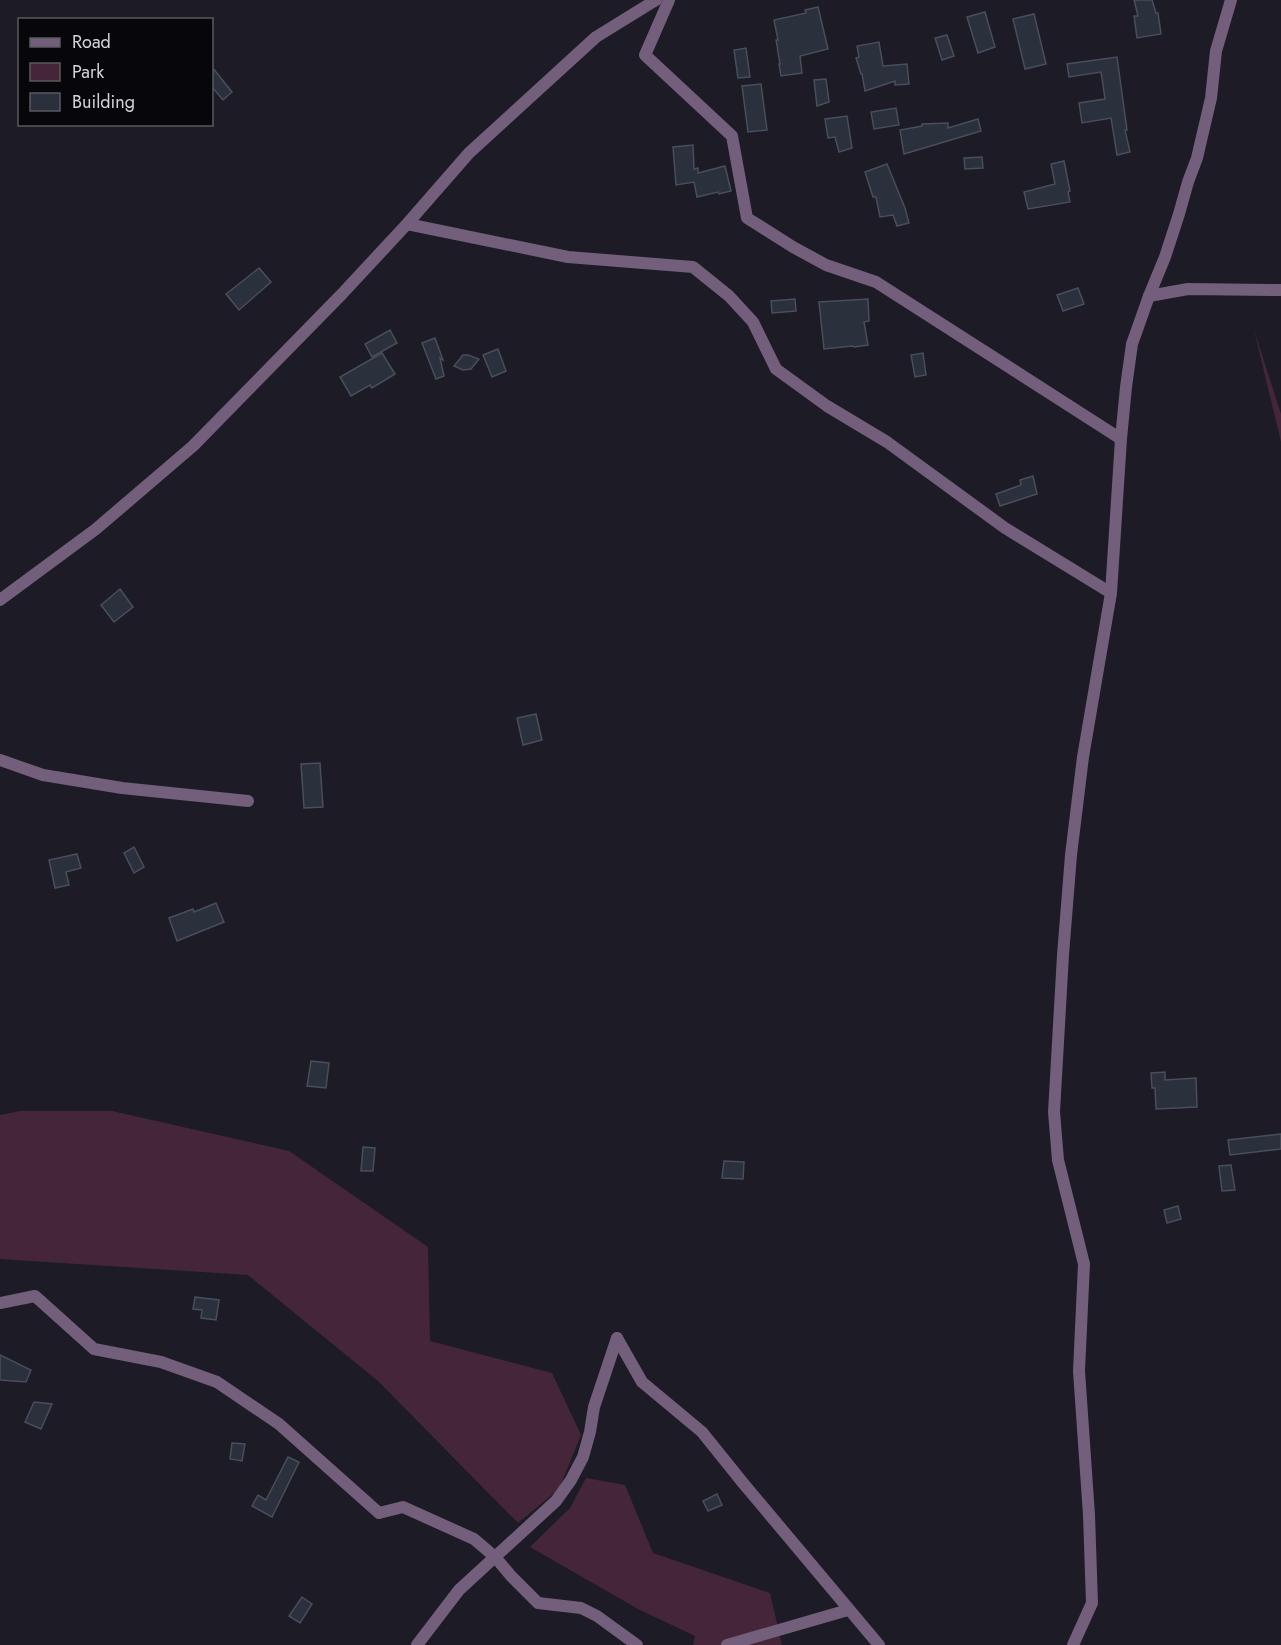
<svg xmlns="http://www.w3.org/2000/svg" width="1281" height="1645" font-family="Jost,sans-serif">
<rect width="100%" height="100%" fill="#1c1b26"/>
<g fill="#452639">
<polygon points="1254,330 1281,414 1281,442"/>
<polygon points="20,1111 112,1111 289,1151 428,1247 430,1341 552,1373 581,1435 559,1489 518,1523 378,1381 248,1275 0,1259 0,1115"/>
<polygon points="586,1478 625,1485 653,1553 770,1593 782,1645 693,1645 695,1636 638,1609 530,1547 570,1508"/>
</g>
<g fill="#2b313c" stroke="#484e5a" stroke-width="1.5">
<polygon points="1134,0 1152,0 1156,13 1158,13 1161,34 1137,38 1134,16 1138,16"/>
<polygon points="818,7 828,49 800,56 802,73 781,76 779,64 780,64 776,40 778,40 774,20 806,13 805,10"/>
<polygon points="985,12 995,47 978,53 967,17"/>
<polygon points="1034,14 1046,64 1025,69 1013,19"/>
<polygon points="947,35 954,56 942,60 935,38"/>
<polygon points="879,42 883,66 907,64 909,84 895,85 895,81 865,91 862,74 861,74 856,58 859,57 857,46"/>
<polygon points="746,48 750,77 738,78 734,50"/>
<polygon points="1117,57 1127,130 1125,130 1130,152 1117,155 1111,118 1082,123 1079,103 1105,99 1101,72 1069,77 1067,64"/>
<polygon points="212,67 232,92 223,100 212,87"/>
<polygon points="826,79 829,102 817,106 814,80"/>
<polygon points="761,84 767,130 748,132 742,86"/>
<polygon points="896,108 899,125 874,129 871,112"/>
<polygon points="847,116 852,148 839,152 835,137 828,138 825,119"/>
<polygon points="978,119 981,131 904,154 900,130 922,126 922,124 948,123 948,128"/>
<polygon points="693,145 694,169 698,168 698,173 725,166 731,191 719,194 718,192 697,197 694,182 676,185 673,147"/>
<polygon points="982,157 983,168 965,169 964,158"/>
<polygon points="1064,161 1070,191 1068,192 1070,202 1028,209 1024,192 1055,184 1051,164"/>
<polygon points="887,164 905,208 909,223 897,226 893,215 880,217 876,197 873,197 865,172"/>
<polygon points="259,268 271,282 239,310 226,294"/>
<polygon points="1078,288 1084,304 1063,311 1057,295"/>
<polygon points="795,299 796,311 772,313 771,301"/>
<polygon points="868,299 869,321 864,322 868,345 854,347 853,346 824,349 819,302"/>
<polygon points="390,330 397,343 372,357 365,344"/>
<polygon points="435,338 443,360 440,358 444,376 436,379 422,343"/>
<polygon points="498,349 506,371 492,377 483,355"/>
<polygon points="382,353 395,374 372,388 370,385 351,396 340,377"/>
<polygon points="923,353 926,375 915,377 911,355"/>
<polygon points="463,355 468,355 479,359 471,369 463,370 454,366"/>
<polygon points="1033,476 1037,494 1000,506 996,494 1021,485 1020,480"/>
<polygon points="120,589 133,607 114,622 101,605"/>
<polygon points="536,714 542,740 523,745 517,718"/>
<polygon points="320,763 323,807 304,808 301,764"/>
<polygon points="134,847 144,867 134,873 124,853"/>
<polygon points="77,854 81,868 66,872 69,885 55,888 49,860"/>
<polygon points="216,903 224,922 177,941 169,918 193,909 194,912"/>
<polygon points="311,1061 329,1063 326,1088 307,1086"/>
<polygon points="1165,1072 1165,1080 1196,1078 1197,1107 1156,1109 1155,1088 1152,1088 1151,1073"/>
<polygon points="1281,1134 1281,1149 1230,1155 1228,1140"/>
<polygon points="363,1147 375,1148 373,1171 361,1171"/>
<polygon points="724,1161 744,1162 743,1179 722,1178"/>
<polygon points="1231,1165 1235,1190 1222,1191 1219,1166"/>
<polygon points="1178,1206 1181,1219 1167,1223 1164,1210"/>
<polygon points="195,1297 219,1300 216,1320 201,1318 202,1310 193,1309"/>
<polygon points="0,1355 31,1370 26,1382 0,1380"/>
<polygon points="34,1402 52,1404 41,1429 25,1422"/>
<polygon points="232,1443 245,1444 242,1461 230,1459"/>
<polygon points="288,1457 299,1462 272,1517 252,1506 258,1495 266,1500"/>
<polygon points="717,1494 722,1505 708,1511 703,1501"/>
<polygon points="302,1597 312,1604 300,1623 289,1616"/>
</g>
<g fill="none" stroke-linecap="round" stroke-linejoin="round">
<g stroke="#735e7b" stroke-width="12">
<polyline points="669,0 645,55 732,136 747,218 793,247 826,265 876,282 1121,439"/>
<polyline points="407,224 568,257 693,267 729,296 753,322 776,369 827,406 887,442 1005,528 1111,593"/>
<polyline points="1149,296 1188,289 1281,290"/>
<polyline points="0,600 96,529 193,446 341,295 407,224 469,153 596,37 656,0"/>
<polyline points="0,760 43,775 122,788 248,801"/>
<polyline points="0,1303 35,1296 94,1349 161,1362 217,1382 279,1424 379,1513 403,1507 474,1539 495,1557 511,1576 538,1603 581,1608 597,1616 637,1645"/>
<polyline points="617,1338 642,1382 702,1432 743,1483 879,1645"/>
<polyline points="417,1645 459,1590 556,1501 571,1480 583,1457 590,1432 594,1407 617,1338"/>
<polyline points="727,1645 848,1610"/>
<polyline points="1073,1645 1092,1603 1089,1515 1079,1371 1084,1264 1058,1160 1054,1112 1063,955 1071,855 1083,757 1111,593 1121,439 1126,387 1132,344 1149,296 1165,257 1179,214 1188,182 1197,158 1211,98 1216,51 1231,0"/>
</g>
</g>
<rect x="18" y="18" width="195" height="108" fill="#07060b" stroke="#5a595f" stroke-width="1.5"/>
<rect x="30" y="38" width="30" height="9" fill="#735e7b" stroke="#5a595f" stroke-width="1.5"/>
<text x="72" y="48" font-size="18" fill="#d6d5dd">Road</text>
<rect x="30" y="63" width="30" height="18" fill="#452639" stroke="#5a595f" stroke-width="1.5"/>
<text x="72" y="78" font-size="18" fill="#d6d5dd">Park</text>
<rect x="30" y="93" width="30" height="18" fill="#2b313c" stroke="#5a595f" stroke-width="1.5"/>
<text x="72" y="108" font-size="18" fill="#d6d5dd">Building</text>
</svg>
